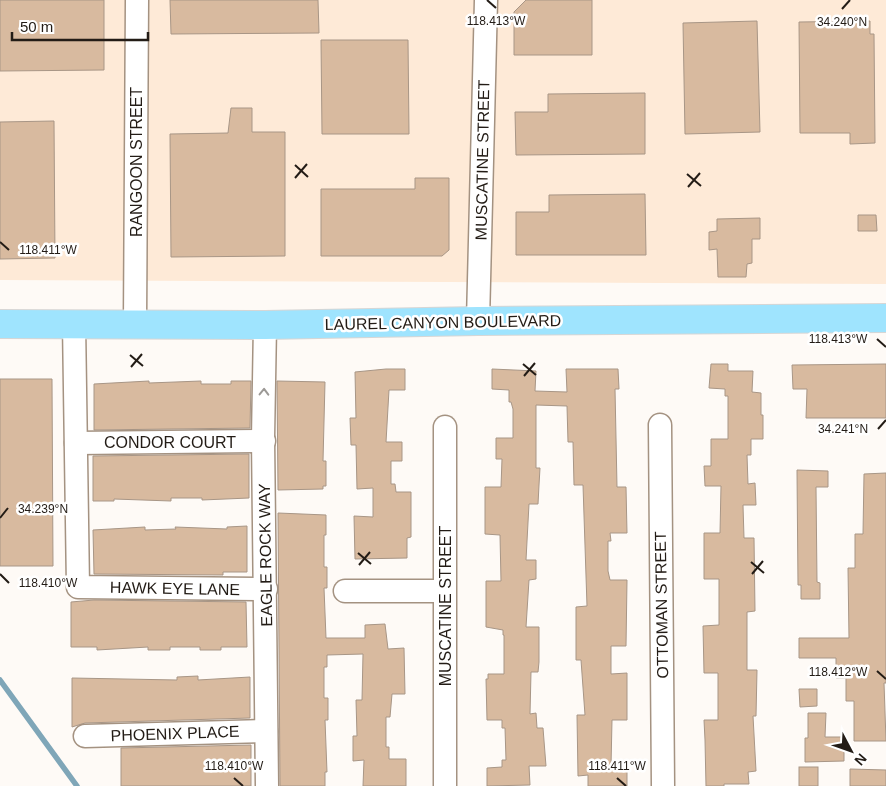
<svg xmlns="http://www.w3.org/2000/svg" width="886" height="786" font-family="Arial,sans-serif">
<rect width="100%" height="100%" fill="#fefaf6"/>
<polygon fill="#feead7" points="0,0 886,0 886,284 0,280"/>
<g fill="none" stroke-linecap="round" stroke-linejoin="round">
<polyline stroke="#7fa6b8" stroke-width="5.5" points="0,680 77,786"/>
</g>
<g fill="#d8ba9f" stroke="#a89686">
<polygon points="0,0 104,0 104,70 0,71"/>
<polygon points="170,0 318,0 319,33 171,34"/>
<polygon points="526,0 592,0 592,55 514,55 514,12"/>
<polygon points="757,21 760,132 685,134 683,23"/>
<polygon points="870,21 870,34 874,34 875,143 850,144 850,133 800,133 799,22"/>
<polygon points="321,40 408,40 409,134 322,134"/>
<polygon points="645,93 645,154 516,155 515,112 548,112 548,94"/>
<polygon points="231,108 252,108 252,132 285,132 285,256 171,257 170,134 228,133"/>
<polygon points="54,121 55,258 0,259 0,122"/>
<polygon points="415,178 449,178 449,250 442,256 321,256 321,189 415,189"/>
<polygon points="645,194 646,255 516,255 516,212 549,212 549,195"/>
<polygon points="858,215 876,215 877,231 858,231"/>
<polygon points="760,218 760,239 752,239 752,263 747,264 746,277 718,277 717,249 709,250 709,232 717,231 717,219"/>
<polygon points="711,364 728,364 728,371 753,371 752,392 761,393 761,415 763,415 763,439 751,439 751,455 747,455 748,484 755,483 756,505 743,505 744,538 754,538 755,611 747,612 747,670 757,670 756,716 753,716 756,771 748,772 749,784 724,784 724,786 706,786 705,740 704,720 718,720 718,673 704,673 703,626 719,625 719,579 704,579 704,533 720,533 721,486 705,486 704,466 711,466 711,439 728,439 728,396 725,396 725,389 709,388"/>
<polygon points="886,364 886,418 806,418 807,389 793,389 792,365"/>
<polygon points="386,369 405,369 405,390 389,390 386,442 402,442 402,461 391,461 391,484 395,484 396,492 411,492 411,537 407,538 407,558 355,559 354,516 373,517 373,488 357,489 356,445 351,445 350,418 356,418 355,372"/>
<polygon points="492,369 536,371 535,391 567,392 566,369 618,369 619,389 615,389 617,487 626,487 627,533 610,533 611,541 608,541 608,571 610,580 627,580 626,646 611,646 611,674 627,673 627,720 612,720 611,767 627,767 627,786 588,786 588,775 578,776 577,715 585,715 581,660 576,660 576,607 587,606 583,485 574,485 573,442 568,442 567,406 536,405 536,468 540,468 539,485 538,504 529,504 526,560 536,560 536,579 529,580 526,627 539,627 539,662 538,672 531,672 530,714 536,713 537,728 543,728 546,766 529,766 530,785 487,786 487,768 502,767 502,760 506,760 505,728 502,728 502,720 487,720 486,679 488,679 488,674 504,674 504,635 503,635 503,630 486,627 486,581 501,581 500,535 485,534 485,487 501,487 502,459 496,459 496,438 513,438 513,409 511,402 509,402 509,390 492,389"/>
<polygon points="0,379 52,379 53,566 0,566"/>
<polygon points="149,381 149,383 201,381 201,384 231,384 231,381 251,381 250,428 94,430 94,384"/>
<polygon points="277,381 325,382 323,461 326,461 326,486 323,486 323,489 278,490"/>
<polygon points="249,454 249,498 202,500 202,498 171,498 171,501 114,499 114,501 93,501 93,456"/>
<polygon points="797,470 828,471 828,487 816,487 817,582 820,583 820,599 801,599 801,585 798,585"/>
<polygon points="886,473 886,683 884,683 886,741 854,741 854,701 846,701 846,678 836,678 836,658 799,658 799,638 849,638 848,568 855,568 855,534 863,534 864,474"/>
<polygon points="278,513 326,515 326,535 324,535 324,567 327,567 327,588 324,588 326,638 365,638 365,625 385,624 388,649 404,648 405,694 392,694 390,717 386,717 386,747 389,747 389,759 406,759 406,786 363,786 364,760 353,761 353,736 357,736 356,700 362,700 363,654 327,655 327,667 324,667 324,698 328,698 328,720 325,720 327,772 325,772 325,786 280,786"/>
<polygon points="247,526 247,572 223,572 223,575 94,574 93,530 145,527 145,530 176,529 175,527 227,529 227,527"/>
<polygon points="94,600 246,602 247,647 221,647 221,650 200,650 200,647 170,647 170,650 148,650 148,647 97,650 97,647 71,647 71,602"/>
<polygon points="198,676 198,680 250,677 250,718 85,723 72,727 72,678 177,680 177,677"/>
<polygon points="799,689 817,689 817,706 800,707"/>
<polygon points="808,713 826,713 825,737 844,737 844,761 805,762 805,738 808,738"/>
<polygon points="251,745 251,786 121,786 121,748"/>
<rect x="799" y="767" width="19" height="19"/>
<polygon points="850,769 886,770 886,786 850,786"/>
</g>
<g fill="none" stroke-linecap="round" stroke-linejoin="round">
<defs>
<g id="minor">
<polyline points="478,321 486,0"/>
<polyline points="74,323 78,587 266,589"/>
<polyline points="135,323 137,0"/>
<polyline points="265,325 263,438 267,786"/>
<polyline points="660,425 663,786"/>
<polyline points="76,443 264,441"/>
<polyline points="345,591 444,591"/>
<polyline points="85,736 266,731"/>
<polyline points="445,786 445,427"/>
</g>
<polyline id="major" points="0,324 265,325 478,321 886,318"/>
</defs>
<use href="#minor" stroke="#a49281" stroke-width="25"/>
<use href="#major" stroke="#d7d6d5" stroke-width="30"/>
<use href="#minor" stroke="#fff" stroke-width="22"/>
<use href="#major" stroke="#9fe4fe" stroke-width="28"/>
</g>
<defs><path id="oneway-chevron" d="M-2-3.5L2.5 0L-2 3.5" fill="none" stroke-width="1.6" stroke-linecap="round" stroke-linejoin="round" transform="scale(1.25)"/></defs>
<use stroke="#9c9996" href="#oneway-chevron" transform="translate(264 392) rotate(-89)"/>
<path fill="none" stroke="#231c16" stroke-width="2" d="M 487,0 L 496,8M 842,9 L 850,0M 295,165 L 308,177M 687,174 L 701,186M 295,178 L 307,164M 688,187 L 700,173M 0,242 L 9,250M 877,339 L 886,347M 130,355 L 143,366M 523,364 L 536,375M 131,367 L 142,354M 524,376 L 535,363M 878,429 L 886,420M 0,518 L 8,508M 358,553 L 371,564M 751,562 L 764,573M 359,565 L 370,552M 0,574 L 9,583M 752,574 L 763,561M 877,671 L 886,679M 234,778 L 243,786M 617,778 L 626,786"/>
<g text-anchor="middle" stroke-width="5" stroke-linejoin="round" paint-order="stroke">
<g font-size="16" fill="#231c16" stroke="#fff">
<text transform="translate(482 160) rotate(-89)" y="6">MUSCATINE STREET</text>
<text transform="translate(136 162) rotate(-90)" y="6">RANGOON STREET</text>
<text transform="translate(443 322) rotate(-1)" y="6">LAUREL CANYON BOULEVARD</text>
<text x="170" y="448">CONDOR COURT</text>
<text transform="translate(265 555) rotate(-91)" y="6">EAGLE ROCK WAY</text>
<text transform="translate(175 588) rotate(1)" y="6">HAWK EYE LANE</text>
<text transform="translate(661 605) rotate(-91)" y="6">OTTOMAN STREET</text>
<text transform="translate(445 606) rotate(-90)" y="6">MUSCATINE STREET</text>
<text transform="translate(175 733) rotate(-2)" y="6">PHOENIX PLACE</text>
</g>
</g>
<g font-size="12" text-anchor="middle" fill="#231c16" stroke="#fff" stroke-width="5" stroke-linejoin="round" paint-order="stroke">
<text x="496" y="25">118.413°W</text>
<text x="842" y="26">34.240°N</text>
<text x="48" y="254">118.411°W</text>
<text x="838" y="343">118.413°W</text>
<text x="843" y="433">34.241°N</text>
<text x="43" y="513">34.239°N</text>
<text x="48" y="587">118.410°W</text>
<text x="838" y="676">118.412°W</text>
<text x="234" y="770">118.410°W</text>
<text x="617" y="770">118.411°W</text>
</g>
<g transform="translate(851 751) rotate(131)" stroke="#ffffff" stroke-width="4" paint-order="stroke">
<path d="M0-4L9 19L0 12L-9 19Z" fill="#231c16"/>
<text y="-8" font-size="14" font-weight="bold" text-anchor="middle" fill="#231c16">N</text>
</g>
<path d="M12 32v8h136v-8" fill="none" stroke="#231c16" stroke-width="2.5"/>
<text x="20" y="32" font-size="15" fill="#231c16" stroke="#ffffff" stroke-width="4" paint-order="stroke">50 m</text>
</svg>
